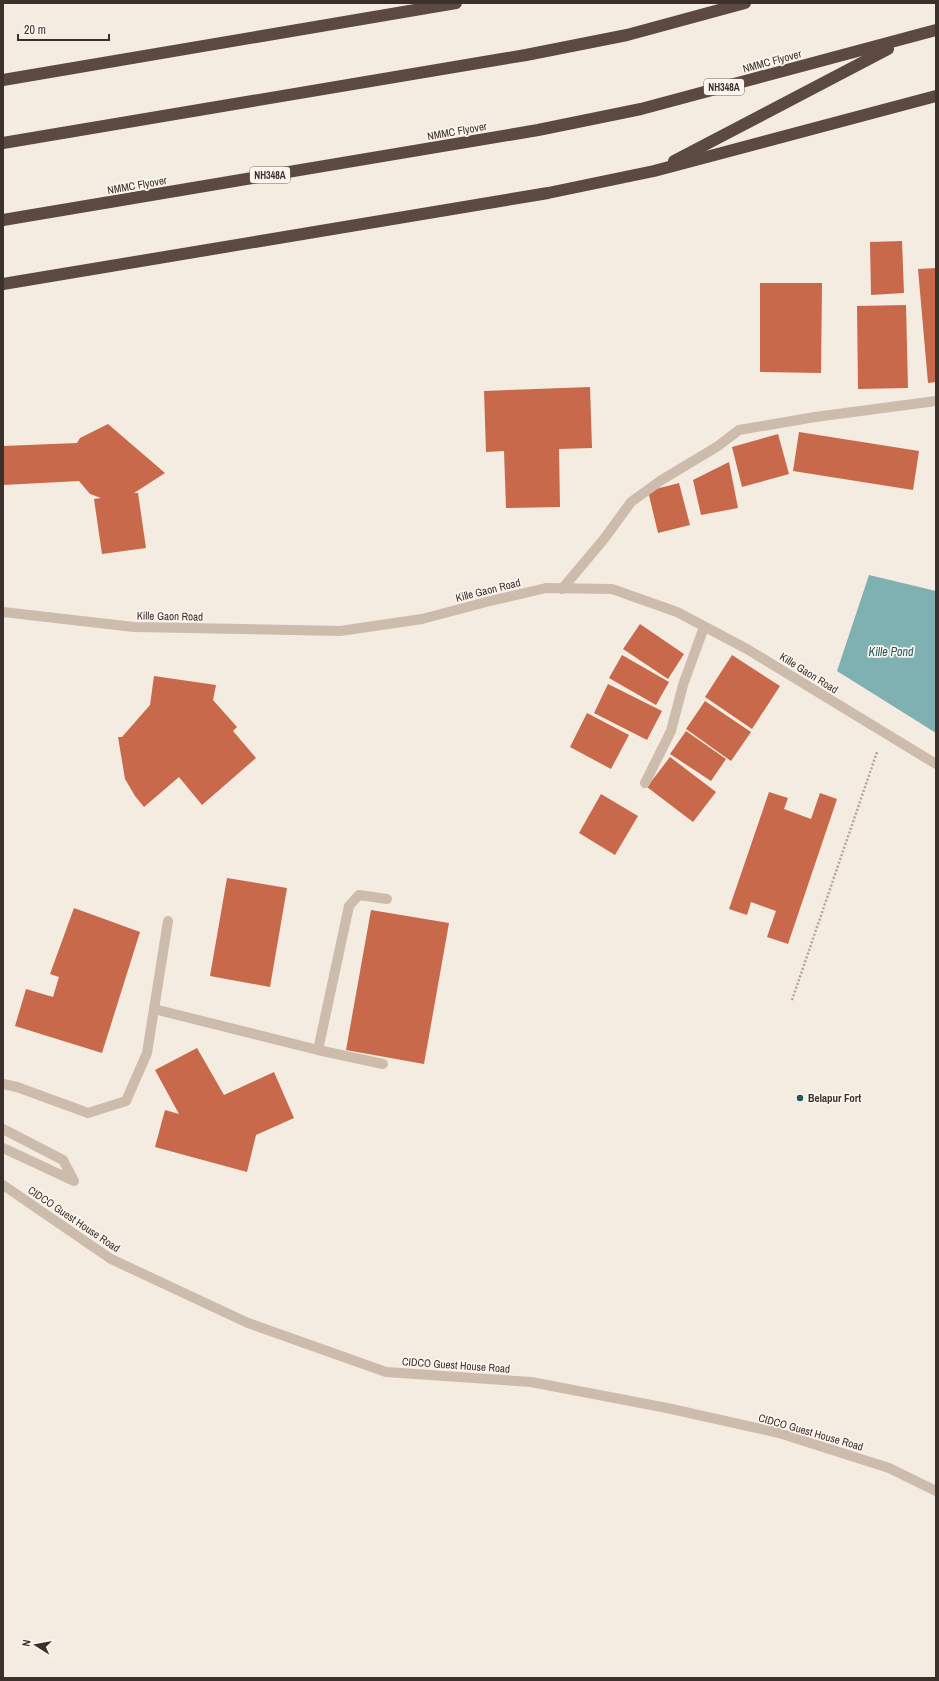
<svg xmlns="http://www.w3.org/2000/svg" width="939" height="1681" font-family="'Archivo Narrow',sans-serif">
<rect width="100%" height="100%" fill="#f4ebe1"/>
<polygon fill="#7fb0b2" points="869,575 936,591 936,733 837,671"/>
<g fill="#c8694b">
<polygon points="902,241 904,293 871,295 870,242"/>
<polygon points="936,268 936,382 928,383 918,269"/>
<polygon points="760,283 822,283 821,373 760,372"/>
<polygon points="906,305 908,388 858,389 857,306"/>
<polygon points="590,387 592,448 559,449 560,507 506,508 504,451 486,452 484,391"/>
<polygon points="108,424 165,473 134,493 138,493 146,548 102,554 94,499 101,498 90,494 79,481 3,485 3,446 77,443 80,438"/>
<polygon points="799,432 919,451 913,490 793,471"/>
<polygon points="778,434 789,474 742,487 732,447"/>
<polygon points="729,462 738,508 701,515 693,480"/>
<polygon points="679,483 690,525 658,533 648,491"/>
<polygon points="640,624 684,654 668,679 623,649"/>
<polygon points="622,655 669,682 656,705 609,678"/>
<polygon points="732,655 780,686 752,729 705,697"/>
<polygon points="154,676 216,685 213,700 237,727 233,731 256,758 202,805 179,777 144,807 135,796 125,779 118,737 122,737 150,705"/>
<polygon points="608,684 662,711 647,740 594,713"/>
<polygon points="705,701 751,732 731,761 686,729"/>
<polygon points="587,713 629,735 611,769 570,747"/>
<polygon points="686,731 726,759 711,781 670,754"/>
<polygon points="670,757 716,792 693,822 647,787"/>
<polygon points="769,792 788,798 784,809 811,819 820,793 837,799 788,944 767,937 776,911 751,902 747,915 729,909"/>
<polygon points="601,794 638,816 615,855 579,833"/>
<polygon points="227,878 287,888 270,987 210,976"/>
<polygon points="74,908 140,932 102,1053 15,1026 26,989 53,997 59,977 50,974"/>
<polygon points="371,910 449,923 424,1064 346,1050"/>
<polygon points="197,1048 224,1095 274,1072 294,1118 256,1135 247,1172 155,1147 165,1110 179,1114 155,1070"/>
</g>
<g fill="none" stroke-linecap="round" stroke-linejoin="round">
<polyline stroke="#b9a596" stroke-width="2.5" stroke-dasharray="2 2" stroke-linecap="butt" points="792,1000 877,752"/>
<g stroke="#cdbbac" stroke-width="10">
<polyline points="562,589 604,539 631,502 660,481 718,446 739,430 815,417 936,401"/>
<polyline points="3,612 134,627 340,631 422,619 490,601 546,588 612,589 677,612 747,649 936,764"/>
<polyline points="645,783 671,731 683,685 704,627"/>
<polyline points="154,1009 318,1050 383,1064"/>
<polyline points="318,1050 349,906 359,895 387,899"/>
<polyline points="3,1084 17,1087 88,1113 126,1101 147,1053 168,921"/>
<polyline points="3,1129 63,1160 74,1181 3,1148"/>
<polyline points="3,1185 111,1259 248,1323 386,1372 531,1382 667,1408 779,1433 889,1468 936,1491"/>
</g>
<g stroke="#5c4a42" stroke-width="12">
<polyline points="3,80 456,3"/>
<polyline points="3,143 526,55 627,35 745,3"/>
<polyline points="674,161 888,49"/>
<polyline points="3,220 538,130 641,109 936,30"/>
<polyline points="3,284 548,193 654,171 936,96"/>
</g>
</g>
<circle fill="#1f5a5e" stroke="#fbf5ee" stroke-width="1.5" cx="800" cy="1098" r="4"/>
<g text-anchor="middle" stroke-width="3.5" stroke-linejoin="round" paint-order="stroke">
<g fill="#fbf5ee" stroke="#756b66" stroke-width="1">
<rect x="704" y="79" width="40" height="16" rx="3"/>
<rect x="250" y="167" width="40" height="16" rx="3"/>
</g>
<g font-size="10" font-weight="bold" fill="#3b302b">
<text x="724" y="91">NH348A</text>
<text x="270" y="179">NH348A</text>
</g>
<g font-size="11" fill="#3b302b" stroke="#fbf5ee">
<text transform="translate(772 61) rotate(-15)" y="4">NMMC Flyover</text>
<text transform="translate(457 131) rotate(-10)" y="4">NMMC Flyover</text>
<text transform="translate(137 185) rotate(-10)" y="4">NMMC Flyover</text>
<text transform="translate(488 590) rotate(-14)" y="4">Kille Gaon Road</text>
<text transform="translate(170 616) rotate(1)" y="4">Kille Gaon Road</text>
<text transform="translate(809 673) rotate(32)" y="4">Kille Gaon Road</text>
<text transform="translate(74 1219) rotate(34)" y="4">CIDCO Guest House Road</text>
<text transform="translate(456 1365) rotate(4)" y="4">CIDCO Guest House Road</text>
<text transform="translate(811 1432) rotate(16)" y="4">CIDCO Guest House Road</text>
</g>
<g font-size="11" font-weight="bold" fill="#3b302b" stroke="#fbf5ee" text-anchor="start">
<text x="808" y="1102">Belapur Fort</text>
</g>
<g font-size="12" font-style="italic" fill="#1f5a5e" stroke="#fbf5ee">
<text x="891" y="656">Kille Pond</text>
</g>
</g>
<rect width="939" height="1681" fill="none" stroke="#3b302b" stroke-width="8"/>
<g transform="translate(36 1645) rotate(281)" stroke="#fbf5ee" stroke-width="3" paint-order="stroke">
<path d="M0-3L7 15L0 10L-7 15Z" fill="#3b302b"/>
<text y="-6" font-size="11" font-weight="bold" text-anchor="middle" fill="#3b302b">N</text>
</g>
<path d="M18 34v6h91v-6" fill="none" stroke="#3b302b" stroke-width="2"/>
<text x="24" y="34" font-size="12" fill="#3b302b" stroke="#fbf5ee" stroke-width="3" paint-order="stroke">20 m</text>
</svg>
